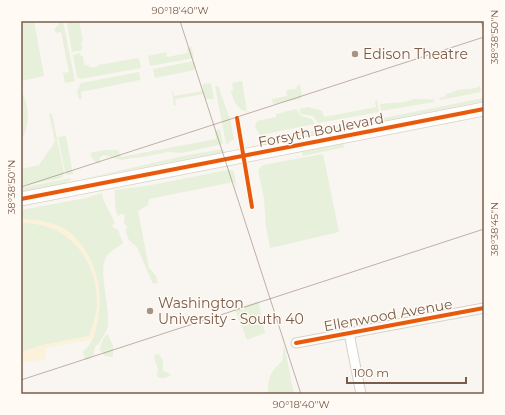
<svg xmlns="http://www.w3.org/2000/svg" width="505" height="415" font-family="Montserrat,sans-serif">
<rect width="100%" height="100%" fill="#f9f5f0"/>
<g fill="#e7f0db">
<polygon points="21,21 34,21 44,76 21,81"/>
<polygon points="59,21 63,21 75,81 65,83 63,73 69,72 61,32 57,33 54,30 58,25"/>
<polygon points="75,21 79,21 83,41 81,42 82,50 72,52 67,23"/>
<polygon points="191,47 194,58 150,66 148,56 166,52 167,57 188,53 187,48"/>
<polygon points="80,53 81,56 83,56 83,59 85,66 89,65 89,67 97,67 98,65 139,58 141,68 80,79 77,77 73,55"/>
<polygon points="194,61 196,67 194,70 155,78 153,69"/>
<polygon points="139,72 140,80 81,92 82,99 79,99 77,91 81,83"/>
<path d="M 242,81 L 247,111 C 237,111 233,99 231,91 L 233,90 L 232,83 Z"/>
<polygon points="211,83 214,99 205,99 204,94 175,99 176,105 174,105 172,91 173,90 174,96 203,91 203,84"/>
<polygon points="298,84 300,85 302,95 300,99 273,104 272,99 287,96 286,90 296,89"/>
<polygon points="215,86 219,86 221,95 230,118 234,140 230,141 229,143 226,144"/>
<path d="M 480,86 L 481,92 L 440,100 L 439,98 L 445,97 L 446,94 C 451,94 453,91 458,90 C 468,88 470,91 480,86 Z"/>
<path d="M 21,90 C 30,107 30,125 21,141 Z"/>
<polygon points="484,98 484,101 384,121 383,118"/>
<polygon points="414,99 429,99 430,100 434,99 434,102 381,111 380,104 405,102"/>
<polygon points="377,100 379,112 318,123 313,116 301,114 299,109 309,107 322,111 324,117 376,107 375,102"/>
<polygon points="296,109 301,116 312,119 315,124 260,135 255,127 257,121 276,117 276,114"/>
<polygon points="49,113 52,114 64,173 62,178 21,186 21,169 39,165 55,142"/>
<polygon points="380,118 380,121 262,144 261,141"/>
<polygon points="220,129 223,144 182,153 168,152 143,157 132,158 121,160 104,155 99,158 100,164 94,161 90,153 104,150 118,150 121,157 216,139 215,131"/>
<polygon points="66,136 73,174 67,175 65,172 58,137"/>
<polygon points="343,144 345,147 303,156 302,152"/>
<polygon points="223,149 224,152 87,178 183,156"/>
<polygon points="323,154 339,232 270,248 266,227 264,198 258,170 263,165"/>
<path d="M 228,170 L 232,170 L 234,172 L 237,189 L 234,182 L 149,199 L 148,205 L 138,211 L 149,268 L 156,276 L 158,283 L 154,284 L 152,282 L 137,247 L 129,240 L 125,230 L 128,228 L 124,223 L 125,215 L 121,214 L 118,216 C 114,208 116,200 114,190 L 146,186 Z"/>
<polygon points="70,178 71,180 63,184 21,192 21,188"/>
<path d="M 102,193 L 103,199 L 115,223 L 112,226 L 114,228 L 118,230 L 123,243 C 116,249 108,251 105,260 C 99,271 110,309 108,325 C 107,332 101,339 98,345 L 96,345 L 93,353 L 95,354 L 89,359 L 85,360 L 83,351 C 92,345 93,337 96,328 C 103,302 100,277 87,254 C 83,247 77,238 70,233 C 56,222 38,220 21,219 L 21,210 L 86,198 Z"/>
<path d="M 21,223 C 67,221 98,259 97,303 C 97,314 93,325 89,336 L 43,345 L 21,352 Z"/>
<polygon points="258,301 265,333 247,340 235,309"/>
<polygon points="108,334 113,346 113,357 105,356 100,350 101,343 106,335"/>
<path d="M 284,344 L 294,394 L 268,394 C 268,377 270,373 282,361 Z"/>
<path d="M 159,354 L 163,360 L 163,371 L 171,374 C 168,378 161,380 157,376 L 158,369 L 154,357 L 154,355 Z"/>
</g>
<path fill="#fbf2d9" d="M 21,219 C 39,220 56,222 71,233 C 76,238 81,244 85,250 C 103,278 102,308 93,339 L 45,348 L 46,359 L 21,363 L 21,352 L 43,345 L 89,336 C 93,326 96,316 97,306 C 100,261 68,221 21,223 Z"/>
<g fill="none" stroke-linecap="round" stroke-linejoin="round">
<defs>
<g id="minor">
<polyline points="349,333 361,394"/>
<polyline points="296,343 484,308"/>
</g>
<polyline id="secondary" points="21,199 484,109"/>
</defs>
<use href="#minor" stroke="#d7d1cb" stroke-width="11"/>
<use href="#secondary" stroke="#d9d2cb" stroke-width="15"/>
<use href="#minor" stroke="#fefefd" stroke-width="9"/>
<use href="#secondary" stroke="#fefefd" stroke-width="13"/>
<defs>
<g id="cycleway">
<polyline points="237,118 252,207"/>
<polyline points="21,199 484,109"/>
<polyline points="296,343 484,308"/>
</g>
</defs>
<use href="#cycleway" stroke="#fffaf3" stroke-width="6"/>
<use href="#cycleway" stroke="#e8590c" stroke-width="4"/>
</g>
<path fill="none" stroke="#7a5c4d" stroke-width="1" stroke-opacity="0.45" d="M 180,21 L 301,394M 481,21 L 484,29M 21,187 L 484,37M 21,380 L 484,229"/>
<g fill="#a69286" stroke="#fffaf3" stroke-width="1.5">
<circle cx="355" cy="54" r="4"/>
<circle cx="150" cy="311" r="4"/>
</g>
<g text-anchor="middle" stroke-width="3" stroke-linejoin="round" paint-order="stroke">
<g font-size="14" fill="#7a5c4d" stroke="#fffaf3" text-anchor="start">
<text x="363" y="59">Edison Theatre</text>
<text x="158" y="308">Washington<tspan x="158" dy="16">University - South 40</tspan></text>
</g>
<g font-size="14" fill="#7a5c4d" stroke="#fffaf3">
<text transform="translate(321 130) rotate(-11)" y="5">Forsyth Boulevard</text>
<text transform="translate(388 315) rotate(-10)" y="5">Ellenwood Avenue</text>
</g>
</g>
<rect width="505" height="415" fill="none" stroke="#fffaf3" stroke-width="44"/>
<path d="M347 377v6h119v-6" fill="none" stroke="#7a5c4d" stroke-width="2"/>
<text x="353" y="377" font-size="12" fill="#7a5c4d" stroke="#fffaf3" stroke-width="3" paint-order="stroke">100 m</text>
<rect x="22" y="22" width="461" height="371" fill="none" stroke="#7a5c4d" stroke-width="1.5"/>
<g font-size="10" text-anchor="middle" fill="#7a5c4d">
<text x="180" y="14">90°18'40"W</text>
<text transform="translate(494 37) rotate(-90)" y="4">38°38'50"N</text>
<text transform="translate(11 187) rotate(-90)" y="4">38°38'50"N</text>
<text transform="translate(494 229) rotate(-90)" y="4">38°38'45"N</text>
<text x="301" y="408">90°18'40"W</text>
</g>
</svg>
